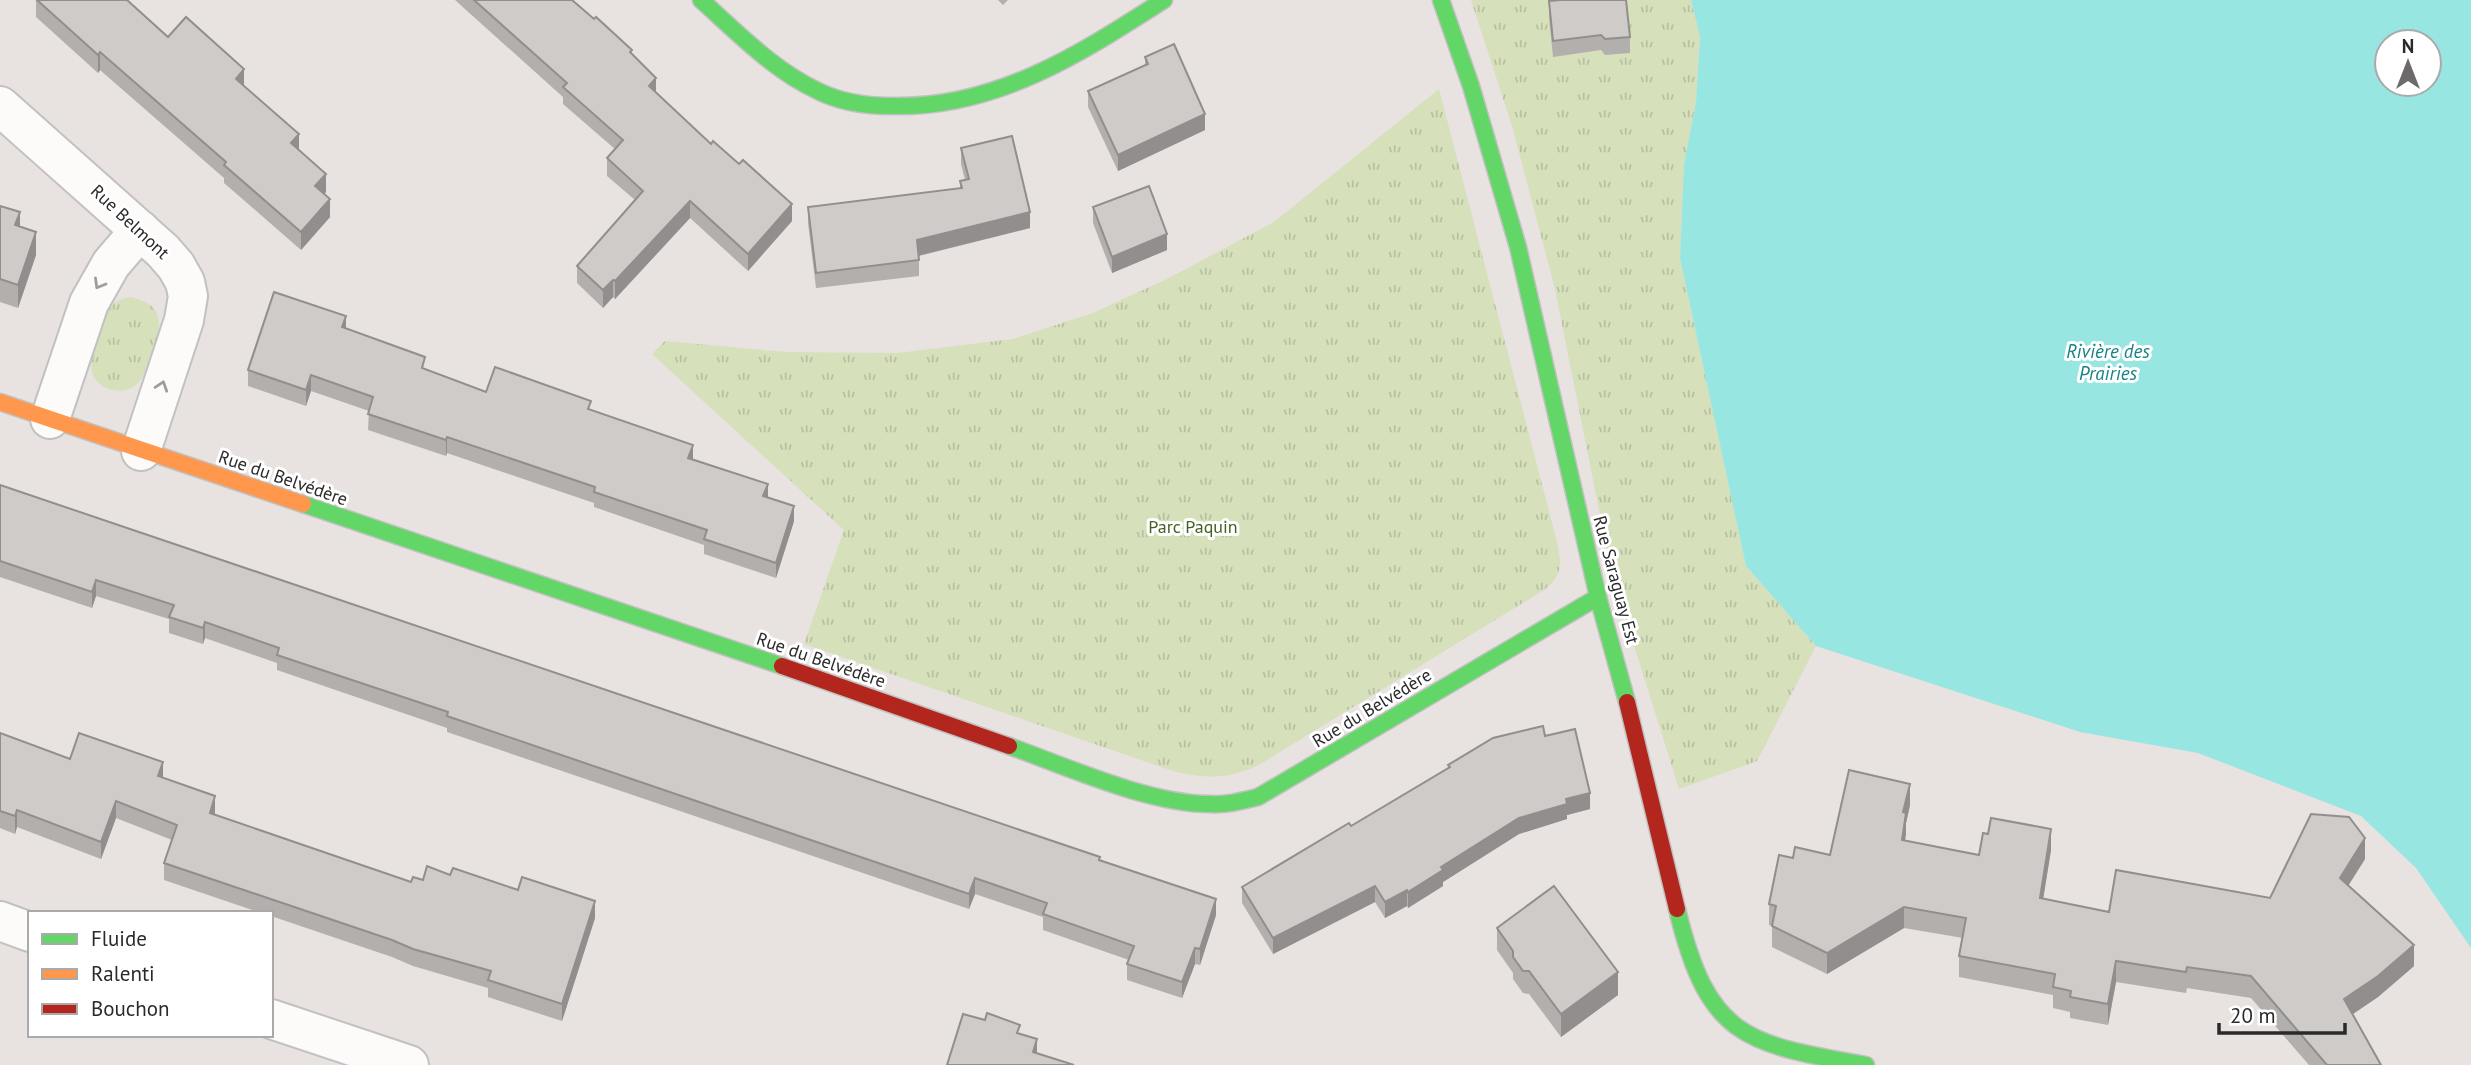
<svg xmlns="http://www.w3.org/2000/svg" width="2471" height="1065" font-family="'PT Sans',sans-serif">
<defs>
<pattern id="grass-tufts" width="24" height="20" patternUnits="userSpaceOnUse" patternTransform="scale(1.75)"><rect width="24" height="20" fill="#d6e0bb"/><path d="M3 7l-1-3M5 7V3M7 7l1-3M15 17l-1-3M17 17v-4M19 17l1-3" fill="none" stroke="#b8c0a1"/></pattern>
</defs>
<rect width="100%" height="100%" fill="#e8e2e0"/>
<g fill="url(#grass-tufts)">
<polygon points="1471,0 1691,0 1700,37 1696,102 1684,164 1680,258 1746,566 1816,646 1757,761 1679,789 1612,575 1555,289 1512,126"/>
<path d="M 1439,89 L 1556,538 C 1561,562 1565,573 1544,590 L 1262,763 C 1233,779 1202,780 1170,770 L 804,644 L 844,530 L 652,354 L 665,341 L 785,352 L 898,353 L 1013,339 L 1093,313 L 1169,278 L 1274,222 Z"/>
<path d="M 131,297 C 167,305 162,328 152,355 C 148,366 145,376 137,384 C 123,397 97,390 92,372 C 90,365 93,357 95,350 C 101,328 104,299 131,297 Z"/>
</g>
<path fill="#98e6e1" fill-rule="evenodd" d="M 1691,0 L 2471,0 L 2471,948 L 2416,868 L 2361,816 L 2198,753 L 2080,732 L 1816,646 L 1746,566 L 1680,258 L 1684,164 L 1696,102 L 1700,37 ZM 2387,42 L 2429,42 L 2429,84 L 2387,84 Z"/>
<g fill="none" stroke-linecap="round" stroke-linejoin="round">
<defs>
<g id="street">
<polyline points="0,106 163,251 176,266 185,282 188,296 184,320 141,451"/>
<polyline points="50,419 89,303 111,264 140,230"/>
<polyline points="0,921 30,932"/>
<polyline points="271,1019 409,1065"/>
</g>
<g id="fast">
<path d="M 701,0 C 738,33 773,70 818,91 C 840,102 867,106 891,106 C 995,109 1080,54 1164,0"/>
<polyline points="1441,0 1471,86 1518,247 1598,597 1627,702"/>
<polyline points="303,504 782,666"/>
<path d="M 1009,746 C 1068,767 1149,804 1210,804 C 1227,805 1242,801 1258,797 L 1598,597"/>
<path d="M 1677,909 C 1708,1037 1744,1044 1866,1065"/>
</g>
<polyline id="slow" points="0,402 303,504"/>
<g id="jam">
<polyline points="782,666 1009,746"/>
<polyline points="1627,702 1677,909"/>
</g>
</defs>
<use href="#street" stroke="#c2c1c1" stroke-width="42"/>
<use href="#fast" stroke="#c2c1c1" stroke-width="19"/>
<use href="#slow" stroke="#c2c1c1" stroke-width="19"/>
<use href="#jam" stroke="#c2c1c1" stroke-width="19"/>
<use href="#street" stroke="#fcfbfa" stroke-width="38"/>
<use href="#fast" stroke="#63d668" stroke-width="16"/>
<use href="#slow" stroke="#ff974d" stroke-width="16"/>
<use href="#jam" stroke="#b3261e" stroke-width="16"/>
</g>
<g fill="#b2afad">
<polygon points="36,0 168,37 244,86 299,150 326,192 324,194 330,217 301,250 224,183 224,178 100,70 98,73 36,17"/>
<polygon points="455,0 572,0 632,54 656,93 792,221 748,271 690,218 615,299 613,297 603,308 577,283 577,266 635,200 607,176 607,158 615,149 563,104 563,97"/>
<polygon points="998,0 1008,0 1003,5"/>
<polygon points="1549,1 1630,37 1630,53 1605,55 1601,50 1553,57 1549,17"/>
<polygon points="1145,57 1205,130 1118,171 1088,107 1088,91 1145,65"/>
<polygon points="961,148 1030,228 919,256 919,276 816,288 808,223 808,207 960,189 960,181 965,180 961,164"/>
<polygon points="0,206 20,227 36,255 18,308 0,302"/>
<polygon points="1093,207 1167,250 1112,273 1093,223"/>
<polygon points="346,329 425,369 486,392 591,410 768,497 794,521 776,578 704,554 704,545 594,507 594,503 447,453 446,456 368,430 369,411 311,391 306,406 248,386 248,370"/>
<polygon points="0,485 1100,861 1216,915 1200,965 1195,964 1182,998 1127,980 1127,964 1129,960 1043,930 1043,917 975,894 969,909 447,732 447,728 277,670 277,663 205,638 203,644 169,633 169,619 96,596 92,608 0,577"/>
<polygon points="0,733 70,759 163,778 215,813 215,815 411,882 450,875 595,918 562,1021 488,997 488,988 413,966 392,957 271,916 271,913 261,913 164,880 164,863 172,840 116,818 101,859 17,827 15,834 0,828"/>
<polygon points="1545,736 1590,809 1567,815 1567,819 1519,834 1443,882 1443,886 1408,908 1407,906 1385,918 1375,902 1273,954 1242,903 1242,887 1351,826 1448,768 1448,765"/>
<polygon points="1910,805 1906,823 1905,840 1979,855 2051,850 2043,898 2109,912 2270,898 2365,859 2348,885 2414,966 2378,997 2353,1014 2381,1065 2309,1065 2251,998 2187,988 2186,993 2116,982 2108,1025 2070,1018 2070,1012 2053,1008 2053,995 1959,977 1959,956 1963,938 1904,928 1827,974 1772,947 1772,926 1769,925 1769,904 1793,858 1830,855"/>
<polygon points="1497,928 1618,995 1561,1037 1529,994 1523,993 1513,979 1513,973 1497,950"/>
</g>
<g fill="#918e8d">
<polygon points="100,52 100,70 98,73 98,55"/>
<polygon points="244,69 244,87 236,79"/>
<polygon points="656,78 656,95 649,86"/>
<polygon points="1205,114 1205,130 1118,171 1118,155"/>
<polygon points="299,134 299,152 291,143"/>
<polygon points="326,174 326,192 315,204 315,186"/>
<polygon points="330,199 330,217 301,250 301,232"/>
<polygon points="690,201 690,218 615,299 615,281"/>
<polygon points="792,204 792,221 748,271 748,254"/>
<polygon points="20,212 20,235 15,225"/>
<polygon points="1030,212 1030,228 917,256 917,240"/>
<polygon points="36,232 36,255 18,308 18,285"/>
<polygon points="1167,234 1167,250 1112,273 1112,257"/>
<polygon points="613,280 613,297 603,308 603,290"/>
<polygon points="346,316 346,332 342,327"/>
<polygon points="311,375 311,391 306,406 306,390"/>
<polygon points="447,437 447,453 446,456 446,440"/>
<polygon points="693,445 693,461 688,458"/>
<polygon points="768,484 768,500 763,496"/>
<polygon points="794,506 794,521 776,578 776,563"/>
<polygon points="96,580 96,596 92,608 92,592"/>
<polygon points="205,622 205,638 203,644 203,628"/>
<polygon points="163,762 163,779 158,776"/>
<polygon points="1910,784 1910,805 1906,823 1906,834 1902,861 1903,812"/>
<polygon points="1590,793 1590,809 1567,815 1567,819 1519,834 1443,882 1443,886 1408,908 1408,892 1441,867 1519,818 1566,799"/>
<polygon points="215,796 215,813 210,830 210,813"/>
<polygon points="116,801 116,818 101,859 101,842"/>
<polygon points="17,810 17,827 15,834 15,816"/>
<polygon points="2051,829 2051,850 2040,919 2040,898"/>
<polygon points="2365,838 2365,859 2340,899 2340,878"/>
<polygon points="975,878 975,894 969,909 969,894"/>
<polygon points="1375,886 1375,902 1273,954 1273,938"/>
<polygon points="1407,890 1407,906 1385,918 1385,902"/>
<polygon points="1216,899 1216,915 1200,965 1200,949"/>
<polygon points="595,901 595,918 562,1021 562,1004"/>
<polygon points="1904,907 1904,928 1827,974 1827,953"/>
<polygon points="2414,945 2414,966 2378,997 2344,1020 2344,999"/>
<polygon points="1195,948 1195,964 1182,998 1182,982"/>
<polygon points="2116,961 2116,982 2108,1025 2108,1004"/>
<polygon points="1618,972 1618,995 1561,1037 1561,1014"/>
<polygon points="1037,1039 1037,1056 1033,1052"/>
</g>
<g fill="#cfcbc9" stroke="#918e8d" stroke-width="2">
<polygon points="37,0 127,0 168,37 186,17 244,69 236,79 299,134 291,143 326,174 315,186 330,199 301,232 224,165 226,162 100,52 98,55"/>
<polygon points="474,0 572,0 594,19 596,17 632,50 630,52 656,78 649,86 711,144 713,141 739,164 743,160 792,204 748,254 690,201 615,281 613,280 603,290 577,266 643,191 607,158 623,140 563,87 567,83"/>
<polygon points="1560,0 1626,0 1630,37 1605,39 1601,35 1553,41 1549,1"/>
<polygon points="1174,44 1205,114 1118,155 1088,91 1148,64 1145,57"/>
<polygon points="1012,136 1030,212 917,240 919,260 816,273 808,207 962,188 960,181 969,179 961,148"/>
<polygon points="1149,186 1167,234 1112,257 1093,207"/>
<polygon points="0,206 20,212 15,225 36,232 18,285 0,279"/>
<polygon points="274,292 346,316 342,327 425,357 422,368 486,392 495,367 591,401 588,409 693,445 688,458 768,484 763,496 794,506 776,563 704,539 707,530 594,492 595,487 447,437 446,440 368,414 373,397 311,375 306,390 248,370"/>
<polygon points="0,485 1100,857 1099,860 1216,899 1200,949 1195,948 1182,982 1127,964 1134,946 1043,914 1047,903 975,878 969,894 447,716 448,712 277,655 279,648 205,622 203,628 169,617 174,605 96,580 92,592 0,561"/>
<polygon points="1543,726 1545,736 1575,729 1590,793 1566,799 1567,804 1519,818 1441,867 1443,870 1408,892 1407,890 1385,902 1375,886 1273,938 1242,887 1349,823 1351,826 1450,767 1448,765 1493,738"/>
<polygon points="0,733 70,759 79,733 163,762 158,776 215,796 210,813 411,882 413,877 423,880 427,866 450,875 453,868 518,890 522,877 595,901 562,1004 488,980 491,971 413,949 392,940 164,863 177,825 116,801 101,842 17,810 15,816 0,811"/>
<polygon points="1849,770 1910,784 1903,812 1906,813 1902,840 1979,855 1983,833 1988,834 1991,818 2051,829 2040,898 2109,912 2116,870 2270,898 2311,814 2349,817 2365,838 2340,878 2414,945 2378,976 2344,999 2381,1065 2327,1065 2251,976 2187,967 2186,972 2116,961 2108,1004 2070,997 2071,991 2053,987 2055,974 1959,956 1966,918 1904,907 1827,953 1772,926 1776,906 1769,904 1779,855 1793,858 1795,847 1830,855"/>
<polygon points="1554,886 1618,972 1561,1014 1529,971 1523,971 1513,957 1513,951 1497,928"/>
<polygon points="987,1013 1020,1025 1017,1033 1037,1039 1033,1052 1074,1065 947,1065 963,1014 985,1020"/>
</g>
<defs><path id="oneway-chevron" d="M-2-3.5L2.5 0L-2 3.5" fill="none" stroke-width="1.6" stroke-linecap="round" stroke-linejoin="round" transform="scale(1.75)"/></defs>
<g stroke="#9e9d9c">
<use href="#oneway-chevron" transform="translate(99 284) rotate(120)"/>
<use href="#oneway-chevron" transform="translate(162 386) rotate(-72)"/>
</g>
<g text-anchor="middle" stroke-width="6" stroke-linejoin="round" paint-order="stroke">
<g font-size="18" fill="#2a2a2a" stroke="#fff">
<text transform="translate(130 222) rotate(43)" y="6">Rue Belmont</text>
<text transform="translate(283 478) rotate(19)" y="6">Rue du Belvédère</text>
<text transform="translate(1616 580) rotate(75)" y="6">Rue Saraguay Est</text>
<text transform="translate(821 660) rotate(19)" y="6">Rue du Belvédère</text>
<text transform="translate(1372 708) rotate(-31)" y="6">Rue du Belvédère</text>
</g>
<g font-size="18" fill="#41621f" stroke="#fff">
<text x="1193" y="533">Parc Paquin</text>
</g>
<g font-size="19" font-style="italic" fill="#168285" stroke="#fff">
<text x="2108" y="358">Rivière des<tspan x="2108" dy="22">Prairies</tspan></text>
</g>
</g>
<rect x="28" y="911" width="245" height="126" fill="#ffffff" stroke="#aaaaaa" stroke-width="2"/>
<rect x="42" y="934" width="35" height="10" fill="#63d668" stroke="#aaaaaa" stroke-width="2"/>
<text x="91" y="946" font-size="21" fill="#2a2a2a">Fluide</text>
<rect x="42" y="969" width="35" height="10" fill="#ff974d" stroke="#aaaaaa" stroke-width="2"/>
<text x="91" y="981" font-size="21" fill="#2a2a2a">Ralenti</text>
<rect x="42" y="1004" width="35" height="10" fill="#b3261e" stroke="#aaaaaa" stroke-width="2"/>
<text x="91" y="1016" font-size="21" fill="#2a2a2a">Bouchon</text>
<g transform="translate(2408 63)"><circle r="33" fill="#ffffff" stroke="#aaaaaa" stroke-width="2"/>
<path d="M0-5L12 26L0 18L-12 26Z" fill="#6c6a6a"/>
<text y="-10" font-size="19" font-weight="bold" text-anchor="middle" fill="#2a2a2a">N</text>
</g>
<path d="M2219 1023v10h126v-10" fill="none" stroke="#2a2a2a" stroke-width="3.5"/>
<text x="2230" y="1023" font-size="21" fill="#2a2a2a" stroke="#ffffff" stroke-width="5" paint-order="stroke">20 m</text>
</svg>
